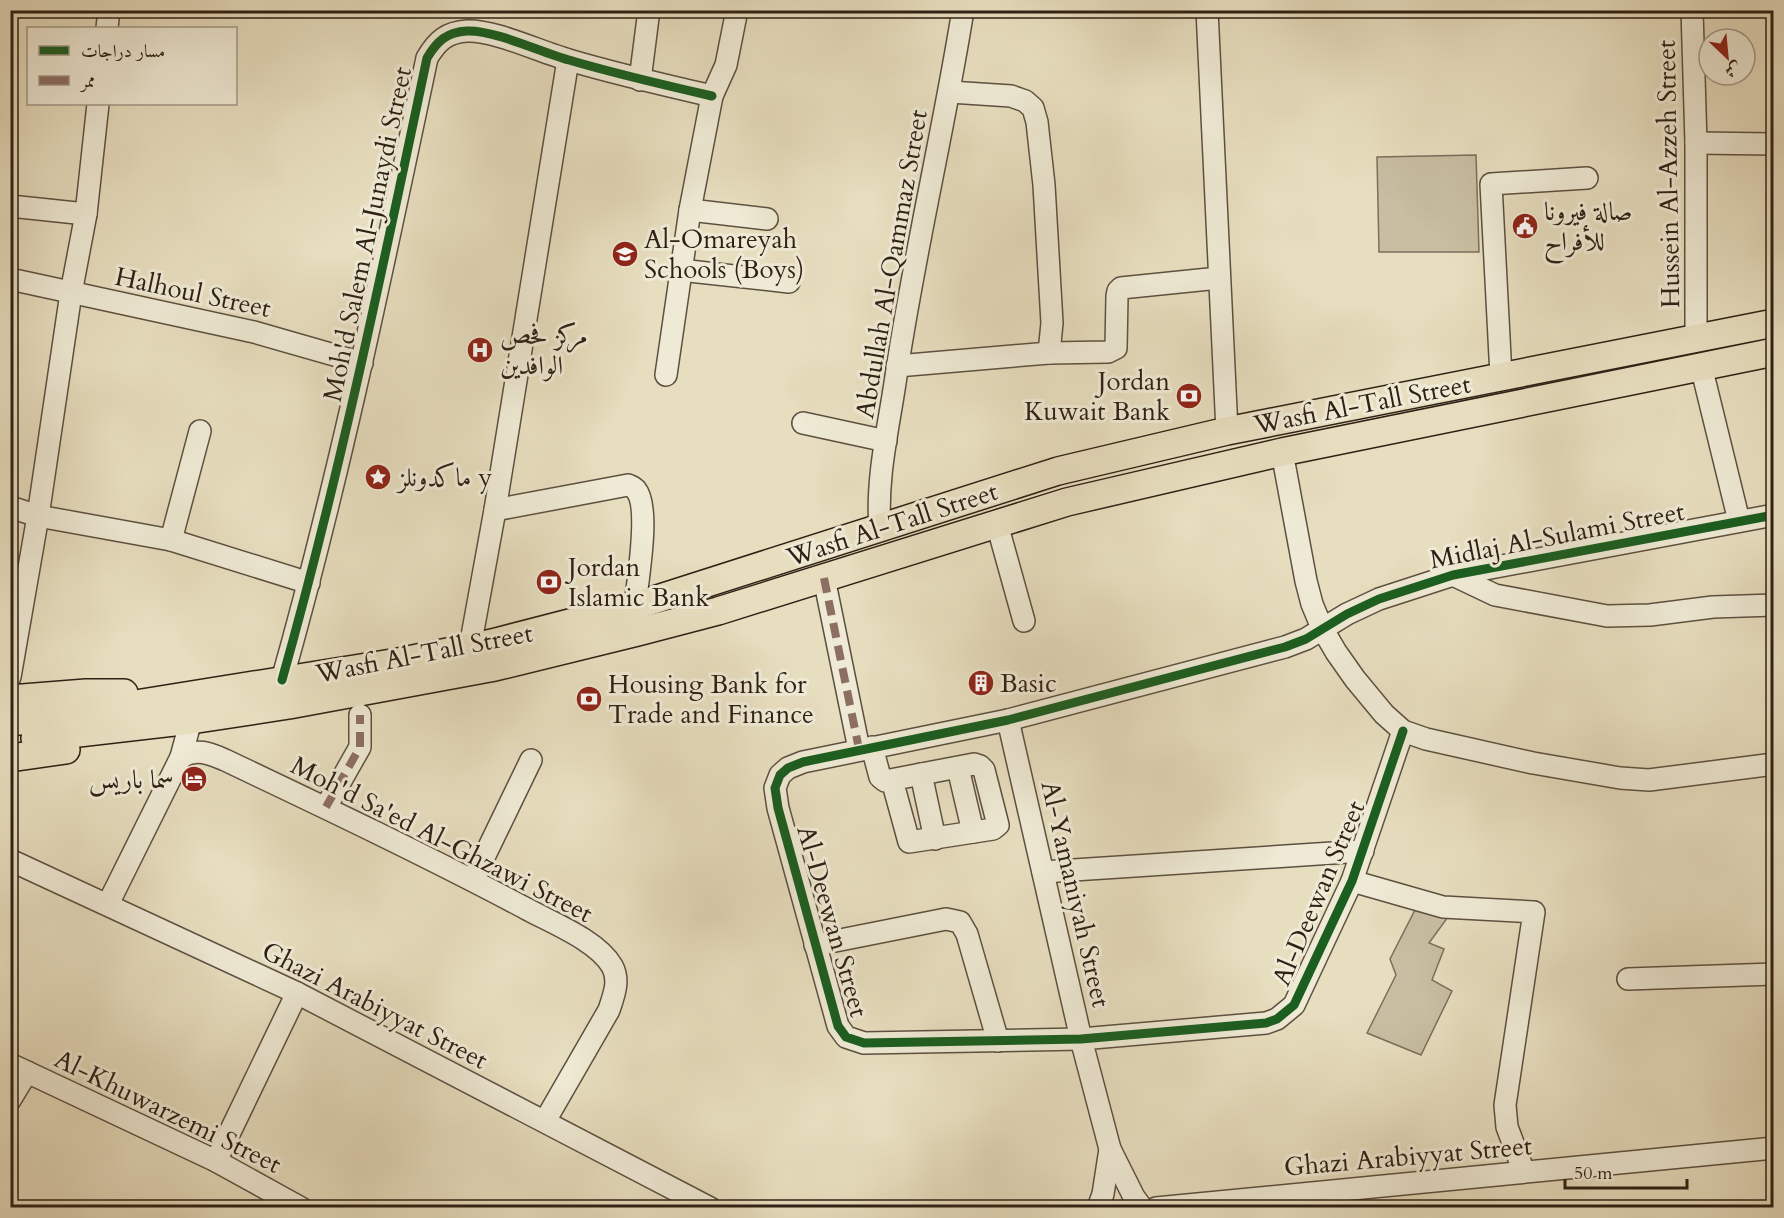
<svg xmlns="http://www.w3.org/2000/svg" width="1784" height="1218" font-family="Cardo,Amiri,serif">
<rect width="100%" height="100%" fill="#e7debf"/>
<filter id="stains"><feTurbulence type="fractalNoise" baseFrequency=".00333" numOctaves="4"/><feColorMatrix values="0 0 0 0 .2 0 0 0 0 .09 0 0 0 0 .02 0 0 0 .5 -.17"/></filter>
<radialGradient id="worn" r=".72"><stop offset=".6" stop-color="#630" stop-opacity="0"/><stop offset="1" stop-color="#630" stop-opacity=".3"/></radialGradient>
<g fill="#c8bea2" stroke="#7c6f5c" stroke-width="1.5">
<polygon points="1476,155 1479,252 1379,252 1377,157"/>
<polygon points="1416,908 1448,917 1429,943 1444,949 1432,980 1452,991 1421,1055 1367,1033 1396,975 1390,959"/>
</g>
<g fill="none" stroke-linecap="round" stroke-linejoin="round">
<defs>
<g id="minor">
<polyline points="1207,10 1227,431"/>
<polyline points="1692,10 1696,143 1696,337"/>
<polyline points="107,28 109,10"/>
<polyline points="640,80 649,10"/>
<polyline points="1696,143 1774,144"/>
<polyline points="10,206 86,214"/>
<polyline points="690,210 767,219"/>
<polyline points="680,270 789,282"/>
<polyline points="10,279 254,332 362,363"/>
<polyline points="1049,353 1108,352 1116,348 1117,296 1118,291 1121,288 1219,278"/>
<polyline points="897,366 1049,353 1052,323 1044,185 1037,122 1033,108 1025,101 1011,96 950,92"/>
<polyline points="1701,366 1739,521"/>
<polyline points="666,375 690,210 712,96 726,65 737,10"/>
<polyline points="1501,376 1491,184 1587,178"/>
<polyline points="803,423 886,441"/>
<polyline points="1282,452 1306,581 1312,604 1322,628 1336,652 1355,679 1384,714 1403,731 1426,739 1533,763 1620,778 1649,780 1774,764"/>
<polyline points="10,507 38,516 171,540 309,583"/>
<path d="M 495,510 L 628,485 C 630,486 634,487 636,490 C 651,508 637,583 635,606"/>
<polyline points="997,524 1024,621"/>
<path d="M 880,528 C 876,480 888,430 895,383 C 913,258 943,135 963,10"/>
<polyline points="171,540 200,431"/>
<polyline points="1453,575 1495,595 1607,616 1650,615 1713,607 1774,605"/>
<polyline points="824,578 859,749"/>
<polyline points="470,647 495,510 568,60"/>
<polyline points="10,677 38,516 71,293 86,214 98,104"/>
<path d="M 282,680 C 340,475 383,266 427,58 C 437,41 447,32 467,31 C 495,30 540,52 569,60 C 616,74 664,85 712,96"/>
<polyline points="1008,720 1081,1039 1110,1149 1134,1197 1142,1208"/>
<polyline points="1403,731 1352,881 1294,1005 1277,1019 1266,1023 1081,1039 864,1043 846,1037 838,1026 778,808 775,788 780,775 788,768 803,762 1008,720 1285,647 1306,639 1347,614 1379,599 1453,575 1774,515"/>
<polyline points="872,747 880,777 885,781 974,764 980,766 984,770 998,825 993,829 909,842 892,780"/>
<path d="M 181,757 C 197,748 209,753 225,760 C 326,808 427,856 525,908 C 550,922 597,940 612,966 C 620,980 614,995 609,1010 L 545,1121"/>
<polyline points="958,768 973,832"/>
<polyline points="921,774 935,839"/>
<polyline points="326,807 360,747 360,715"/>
<polyline points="10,860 297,993 710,1208"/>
<polyline points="1043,872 1363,851"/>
<polyline points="473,880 531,760"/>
<polyline points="1352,881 1443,907 1534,912 1505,1105 1507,1127 1524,1172"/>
<polyline points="108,904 181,757 191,720"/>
<polyline points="815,945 946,919 960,922 967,934 998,1041"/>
<polyline points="1628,979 1774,974"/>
<polyline points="10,1064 216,1161 301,1208"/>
<polyline points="10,1100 27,1072"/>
<polyline points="216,1161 297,993"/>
<polyline points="1098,1208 1103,1194 1110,1149"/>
<polyline points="1156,1208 1774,1148"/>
</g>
<g id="major">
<polyline points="10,699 86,693 124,693"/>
<polyline points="10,722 55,717 398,662 492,643 635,606 1058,471 1227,431 1774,323"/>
<polyline points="35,738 191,720 289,705 495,667 638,632 718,611 1067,502 1282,452 1774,352"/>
<polyline points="10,758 66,750"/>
</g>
</defs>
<use href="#minor" stroke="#5d5040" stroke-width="24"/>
<use href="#major" stroke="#2f2015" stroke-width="30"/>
<use href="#minor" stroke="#efead5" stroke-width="21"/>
<use href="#major" stroke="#e7debf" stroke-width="27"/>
<g stroke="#8d6e63" stroke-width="8" stroke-dasharray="15 8" stroke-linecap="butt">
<polyline points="824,578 859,749"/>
<polyline points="326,807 360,747 360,715"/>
</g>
<defs>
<g id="cycleway">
<path d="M 282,680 C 340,475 383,266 427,58 C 437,41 447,32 467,31 C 495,30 540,52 569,60 C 616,74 664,85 712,96"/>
<polyline points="1403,731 1352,881 1294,1005 1277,1019 1266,1023 1081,1039 864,1043 846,1037 838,1026 778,808 775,788 780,775 788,768 803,762 1008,720 1285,647 1306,639 1347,614 1379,599 1453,575 1774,515"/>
</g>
</defs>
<use href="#cycleway" stroke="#efead5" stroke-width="13"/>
<use href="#cycleway" stroke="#1b5e20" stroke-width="9"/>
</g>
<defs>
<symbol id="civic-disc" viewBox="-11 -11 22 22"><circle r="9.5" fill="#8f2418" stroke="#efead5"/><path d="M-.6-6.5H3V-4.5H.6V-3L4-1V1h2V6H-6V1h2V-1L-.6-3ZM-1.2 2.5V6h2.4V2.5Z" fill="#fff"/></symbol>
<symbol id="school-disc" viewBox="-11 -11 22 22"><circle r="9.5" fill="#8f2418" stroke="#efead5"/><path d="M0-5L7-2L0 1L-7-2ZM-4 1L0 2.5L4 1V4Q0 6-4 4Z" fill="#fff"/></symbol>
<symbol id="hospital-disc" viewBox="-11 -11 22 22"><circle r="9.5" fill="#8f2418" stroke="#efead5"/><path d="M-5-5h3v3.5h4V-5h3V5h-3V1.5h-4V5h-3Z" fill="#fff"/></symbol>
<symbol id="bank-disc" viewBox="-11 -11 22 22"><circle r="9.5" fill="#8f2418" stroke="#efead5"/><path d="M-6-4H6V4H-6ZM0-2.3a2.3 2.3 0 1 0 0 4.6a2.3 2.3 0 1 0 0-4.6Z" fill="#fff"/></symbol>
<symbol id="sight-disc" viewBox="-11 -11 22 22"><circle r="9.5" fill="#8f2418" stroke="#efead5"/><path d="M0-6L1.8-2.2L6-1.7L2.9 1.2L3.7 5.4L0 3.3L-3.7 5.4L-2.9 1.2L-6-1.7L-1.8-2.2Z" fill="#fff"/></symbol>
<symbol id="building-disc" viewBox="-11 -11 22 22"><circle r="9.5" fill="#8f2418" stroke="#efead5"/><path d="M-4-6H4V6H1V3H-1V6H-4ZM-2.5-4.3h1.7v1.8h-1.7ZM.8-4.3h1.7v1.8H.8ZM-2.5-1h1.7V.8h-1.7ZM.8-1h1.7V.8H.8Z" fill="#fff"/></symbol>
<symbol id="hotel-disc" viewBox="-11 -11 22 22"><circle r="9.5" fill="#8f2418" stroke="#efead5"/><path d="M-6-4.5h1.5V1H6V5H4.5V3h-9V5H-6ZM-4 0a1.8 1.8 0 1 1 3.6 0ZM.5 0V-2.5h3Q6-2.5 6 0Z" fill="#fff"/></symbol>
</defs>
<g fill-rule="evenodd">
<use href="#civic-disc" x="1510" y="211" width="30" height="30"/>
<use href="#school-disc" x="610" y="239" width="30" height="30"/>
<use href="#hospital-disc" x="465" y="335" width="30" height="30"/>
<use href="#bank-disc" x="1174" y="381" width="30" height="30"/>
<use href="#sight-disc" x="363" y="462" width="30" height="30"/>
<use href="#bank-disc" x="534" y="567" width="30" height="30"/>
<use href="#building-disc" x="966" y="668" width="30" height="30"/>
<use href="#bank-disc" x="574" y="684" width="30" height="30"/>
<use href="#hotel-disc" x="179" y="764" width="30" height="30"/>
</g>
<g text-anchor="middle" stroke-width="6" stroke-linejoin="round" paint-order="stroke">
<g font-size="26" fill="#2f2015" stroke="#efead5">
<text transform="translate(1668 174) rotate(-91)" y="9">Hussein Al-Azzeh Street</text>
<text transform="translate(367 234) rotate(-78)" y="9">Moh'd Salem Al-Junaydi Street</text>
<text transform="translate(891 264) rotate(-80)" y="9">Abdullah Al-Qammaz Street</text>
<text transform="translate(193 292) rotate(12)" y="9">Halhoul Street</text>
<text transform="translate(1362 404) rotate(-11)" y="9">Wasfi Al-Tall Street</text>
<text transform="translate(892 524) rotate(-18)" y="9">Wasfi Al-Tall Street</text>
<text transform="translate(1557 535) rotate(-11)" y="9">Midlaj Al-Sulami Street</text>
<text transform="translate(424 653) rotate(-11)" y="9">Wasfi Al-Tall Street</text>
<text transform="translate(442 839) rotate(27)" y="9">Moh'd Sa'ed Al-Ghzawi Street</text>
<text transform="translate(1318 893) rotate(-67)" y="9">Al-Deewan Street</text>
<text transform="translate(1076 894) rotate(77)" y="9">Al-Yamaniyah Street</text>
<text transform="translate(833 921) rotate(74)" y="9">Al-Deewan Street</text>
<text transform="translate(375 1005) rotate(27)" y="9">Ghazi Arabiyyat Street</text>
<text transform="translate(168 1111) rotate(26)" y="9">Al-Khuwarzemi Street</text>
<text transform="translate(1408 1156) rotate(-5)" y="9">Ghazi Arabiyyat Street</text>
</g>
<g font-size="26" fill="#2f2015" stroke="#efead5" text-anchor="start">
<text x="1544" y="220">صالة فيرونا<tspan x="1544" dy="30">للأفراح</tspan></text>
<text x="644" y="248">Al-Omareyah<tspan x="644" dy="30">Schools (Boys)</tspan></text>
<text x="500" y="344">مركز فحص<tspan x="500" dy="30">الوافدين</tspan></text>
<text x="1170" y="390" text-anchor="end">Jordan<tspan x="1170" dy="30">Kuwait Bank</tspan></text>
<text x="398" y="486">ماكدونلز y</text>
<text x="568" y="576">Jordan<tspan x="568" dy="30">Islamic Bank</tspan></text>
<text x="1000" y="692">Basic</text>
<text x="608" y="693">Housing Bank for<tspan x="608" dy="30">Trade and Finance</tspan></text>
<text x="174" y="788" text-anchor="end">سما باريس</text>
</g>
</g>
<rect width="1784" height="1218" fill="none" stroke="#e7debf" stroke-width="36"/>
<rect x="12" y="12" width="1760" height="1194" fill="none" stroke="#2f2015" stroke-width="3"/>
<rect x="18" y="18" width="1748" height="1182" fill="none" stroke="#2f2015" stroke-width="1.5"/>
<rect x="27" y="27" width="210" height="78" fill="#efead5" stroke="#a29988" stroke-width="1.5"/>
<rect x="39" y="46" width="30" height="9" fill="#1b5e20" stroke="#a29988" stroke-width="1.5"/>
<text x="81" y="57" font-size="18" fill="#2f2015">مسار دراجات</text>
<rect x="39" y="76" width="30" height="9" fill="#8d6e63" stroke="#a29988" stroke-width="1.5"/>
<text x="81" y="87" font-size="18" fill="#2f2015">ممر</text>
<g transform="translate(1727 57) rotate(154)"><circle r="28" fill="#efead5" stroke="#a29988" stroke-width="1.5"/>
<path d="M0-4.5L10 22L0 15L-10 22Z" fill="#8f2418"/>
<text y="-9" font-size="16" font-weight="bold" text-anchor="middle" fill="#2f2015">ش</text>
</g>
<path d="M1565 1179v9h122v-9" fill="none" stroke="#2f2015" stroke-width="3"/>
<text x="1574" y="1179" font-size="18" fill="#2f2015" stroke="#efead5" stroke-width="4.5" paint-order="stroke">50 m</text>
<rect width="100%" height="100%" filter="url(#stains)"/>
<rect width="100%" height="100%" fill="url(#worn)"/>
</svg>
